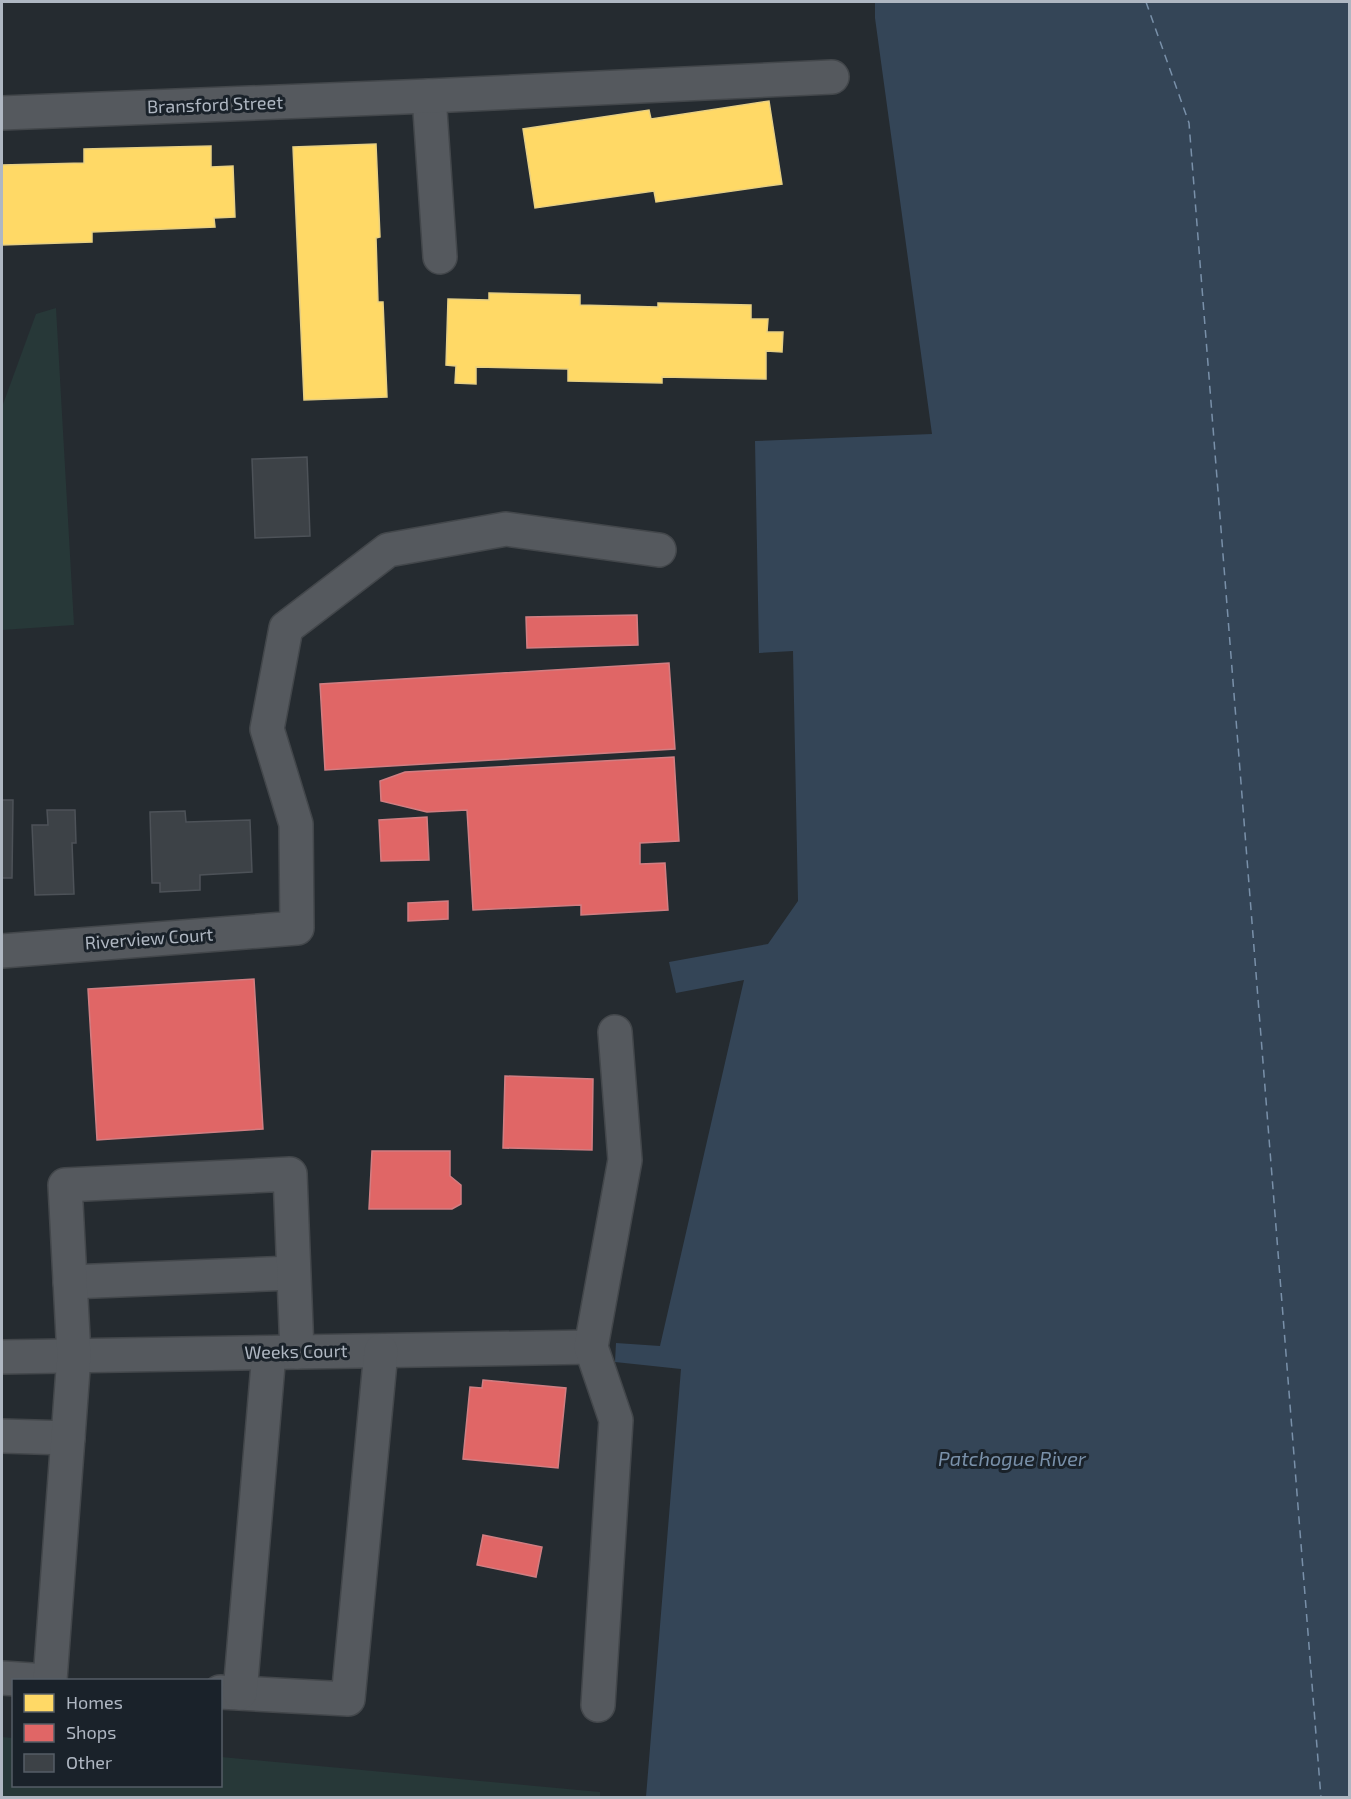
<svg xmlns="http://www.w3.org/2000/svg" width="1351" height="1799" font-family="'Exo 2',sans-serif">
<rect width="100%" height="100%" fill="#252b30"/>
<g fill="#273838">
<polygon points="56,308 74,625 2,630 2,407 36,314"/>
<polygon points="2,1737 13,1738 14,1786 220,1786 221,1757 600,1792 600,1798 2,1797"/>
</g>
<polygon fill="#344557" points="875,2 1349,2 1349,1797 646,1797 681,1369 615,1362 616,1343 660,1346 744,980 676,993 669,962 768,944 798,901 793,651 759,653 755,441 932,434 875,18"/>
<g fill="#ffd966" stroke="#e7cf82" stroke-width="1.5">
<polygon points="769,101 782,184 656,202 654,191 535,208 523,129 649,110 651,119"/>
<polygon points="376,144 380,237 376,238 378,302 383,302 387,397 304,400 293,147"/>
<polygon points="211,146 211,167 233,166 235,217 214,218 215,227 92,232 92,242 2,245 2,165 84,163 84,149"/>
<polygon points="489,293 580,295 580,305 658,307 658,303 751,305 751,319 768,319 767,332 783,332 782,352 766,351 766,379 662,377 662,383 568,381 568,369 476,367 476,384 455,383 456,366 446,365 448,299 489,300"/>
</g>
<g fill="#e06666" stroke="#d17e82" stroke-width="1.5">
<polygon points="637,615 638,645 527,648 526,617"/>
<polygon points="669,663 675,749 325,770 320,684"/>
<polygon points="674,757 679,841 640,843 640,864 665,863 668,910 581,915 581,905 473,910 467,810 427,812 381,801 380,781 405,772"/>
<polygon points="427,817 429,860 381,861 379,820"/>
<polygon points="448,901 448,919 408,921 408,903"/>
<polygon points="254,979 263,1129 97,1140 88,989"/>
<polygon points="505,1076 593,1079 592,1150 503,1148"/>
<polygon points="372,1151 450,1151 450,1176 461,1185 461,1204 452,1209 369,1209"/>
<polygon points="483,1380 566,1388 558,1468 463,1459 470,1387 482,1388"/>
<polygon points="483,1535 542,1547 536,1577 477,1565"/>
</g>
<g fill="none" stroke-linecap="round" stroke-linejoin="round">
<polyline stroke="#7990a9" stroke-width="1.5" stroke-dasharray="8 6" stroke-linecap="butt" points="1146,2 1189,123 1321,1798"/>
</g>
<g fill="#3d4247" stroke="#4d5258" stroke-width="1.5">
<polygon points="307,457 310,536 255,538 252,459"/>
<polygon points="2,800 13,800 12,878 2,878"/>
<polygon points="47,810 75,810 76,843 72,843 74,894 35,895 32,825 48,825"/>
<polygon points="185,811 186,822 250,820 252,872 200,875 200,890 160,892 160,883 152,883 150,812"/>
</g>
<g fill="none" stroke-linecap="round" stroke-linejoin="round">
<defs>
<g id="minor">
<polyline points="429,96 440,257"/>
<polyline points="2,113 429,96 832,77"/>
<polyline points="2,951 297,928 296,824 267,729 286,628 388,550 506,529 659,550"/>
<polyline points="70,1282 293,1273"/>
<polyline points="2,1357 591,1347"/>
<polyline points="2,1436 68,1438"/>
<polyline points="2,1678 32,1680"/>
<polyline points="50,1680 74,1356 65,1185 290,1174 297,1352"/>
<polyline points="220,1692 348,1699 381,1351"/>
<polyline points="240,1693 269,1353"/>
<polyline points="598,1705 616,1420 591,1347 625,1160 615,1032"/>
</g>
</defs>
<use href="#minor" stroke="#43474b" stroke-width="36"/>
<use href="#minor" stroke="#55595e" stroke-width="33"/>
</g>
<g text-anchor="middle" stroke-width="6" stroke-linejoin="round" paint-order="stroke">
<g font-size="18" fill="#afb7c2" stroke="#1a222a">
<text transform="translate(215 105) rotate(-2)" y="6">Bransford Street</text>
<text transform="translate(149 939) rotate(-4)" y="6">Riverview Court</text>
<text transform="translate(296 1352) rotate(-1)" y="6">Weeks Court</text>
</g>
<g font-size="20" font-style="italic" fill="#7990a9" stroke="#1a222a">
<text x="1012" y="1466">Patchogue River</text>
</g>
</g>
<rect width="1351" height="1799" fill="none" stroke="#afb7c2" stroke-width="6"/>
<rect x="12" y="1679" width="210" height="108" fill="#1a222a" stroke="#565e67" stroke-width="1.5"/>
<rect x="24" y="1694" width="30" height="18" fill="#ffd966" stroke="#565e67" stroke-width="1.5"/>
<text x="66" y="1709" font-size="18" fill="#afb7c2">Homes</text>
<rect x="24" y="1724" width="30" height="18" fill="#e06666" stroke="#565e67" stroke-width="1.5"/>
<text x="66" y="1739" font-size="18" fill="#afb7c2">Shops</text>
<rect x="24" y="1754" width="30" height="18" fill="#3d4247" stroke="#565e67" stroke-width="1.5"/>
<text x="66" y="1769" font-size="18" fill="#afb7c2">Other</text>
</svg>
